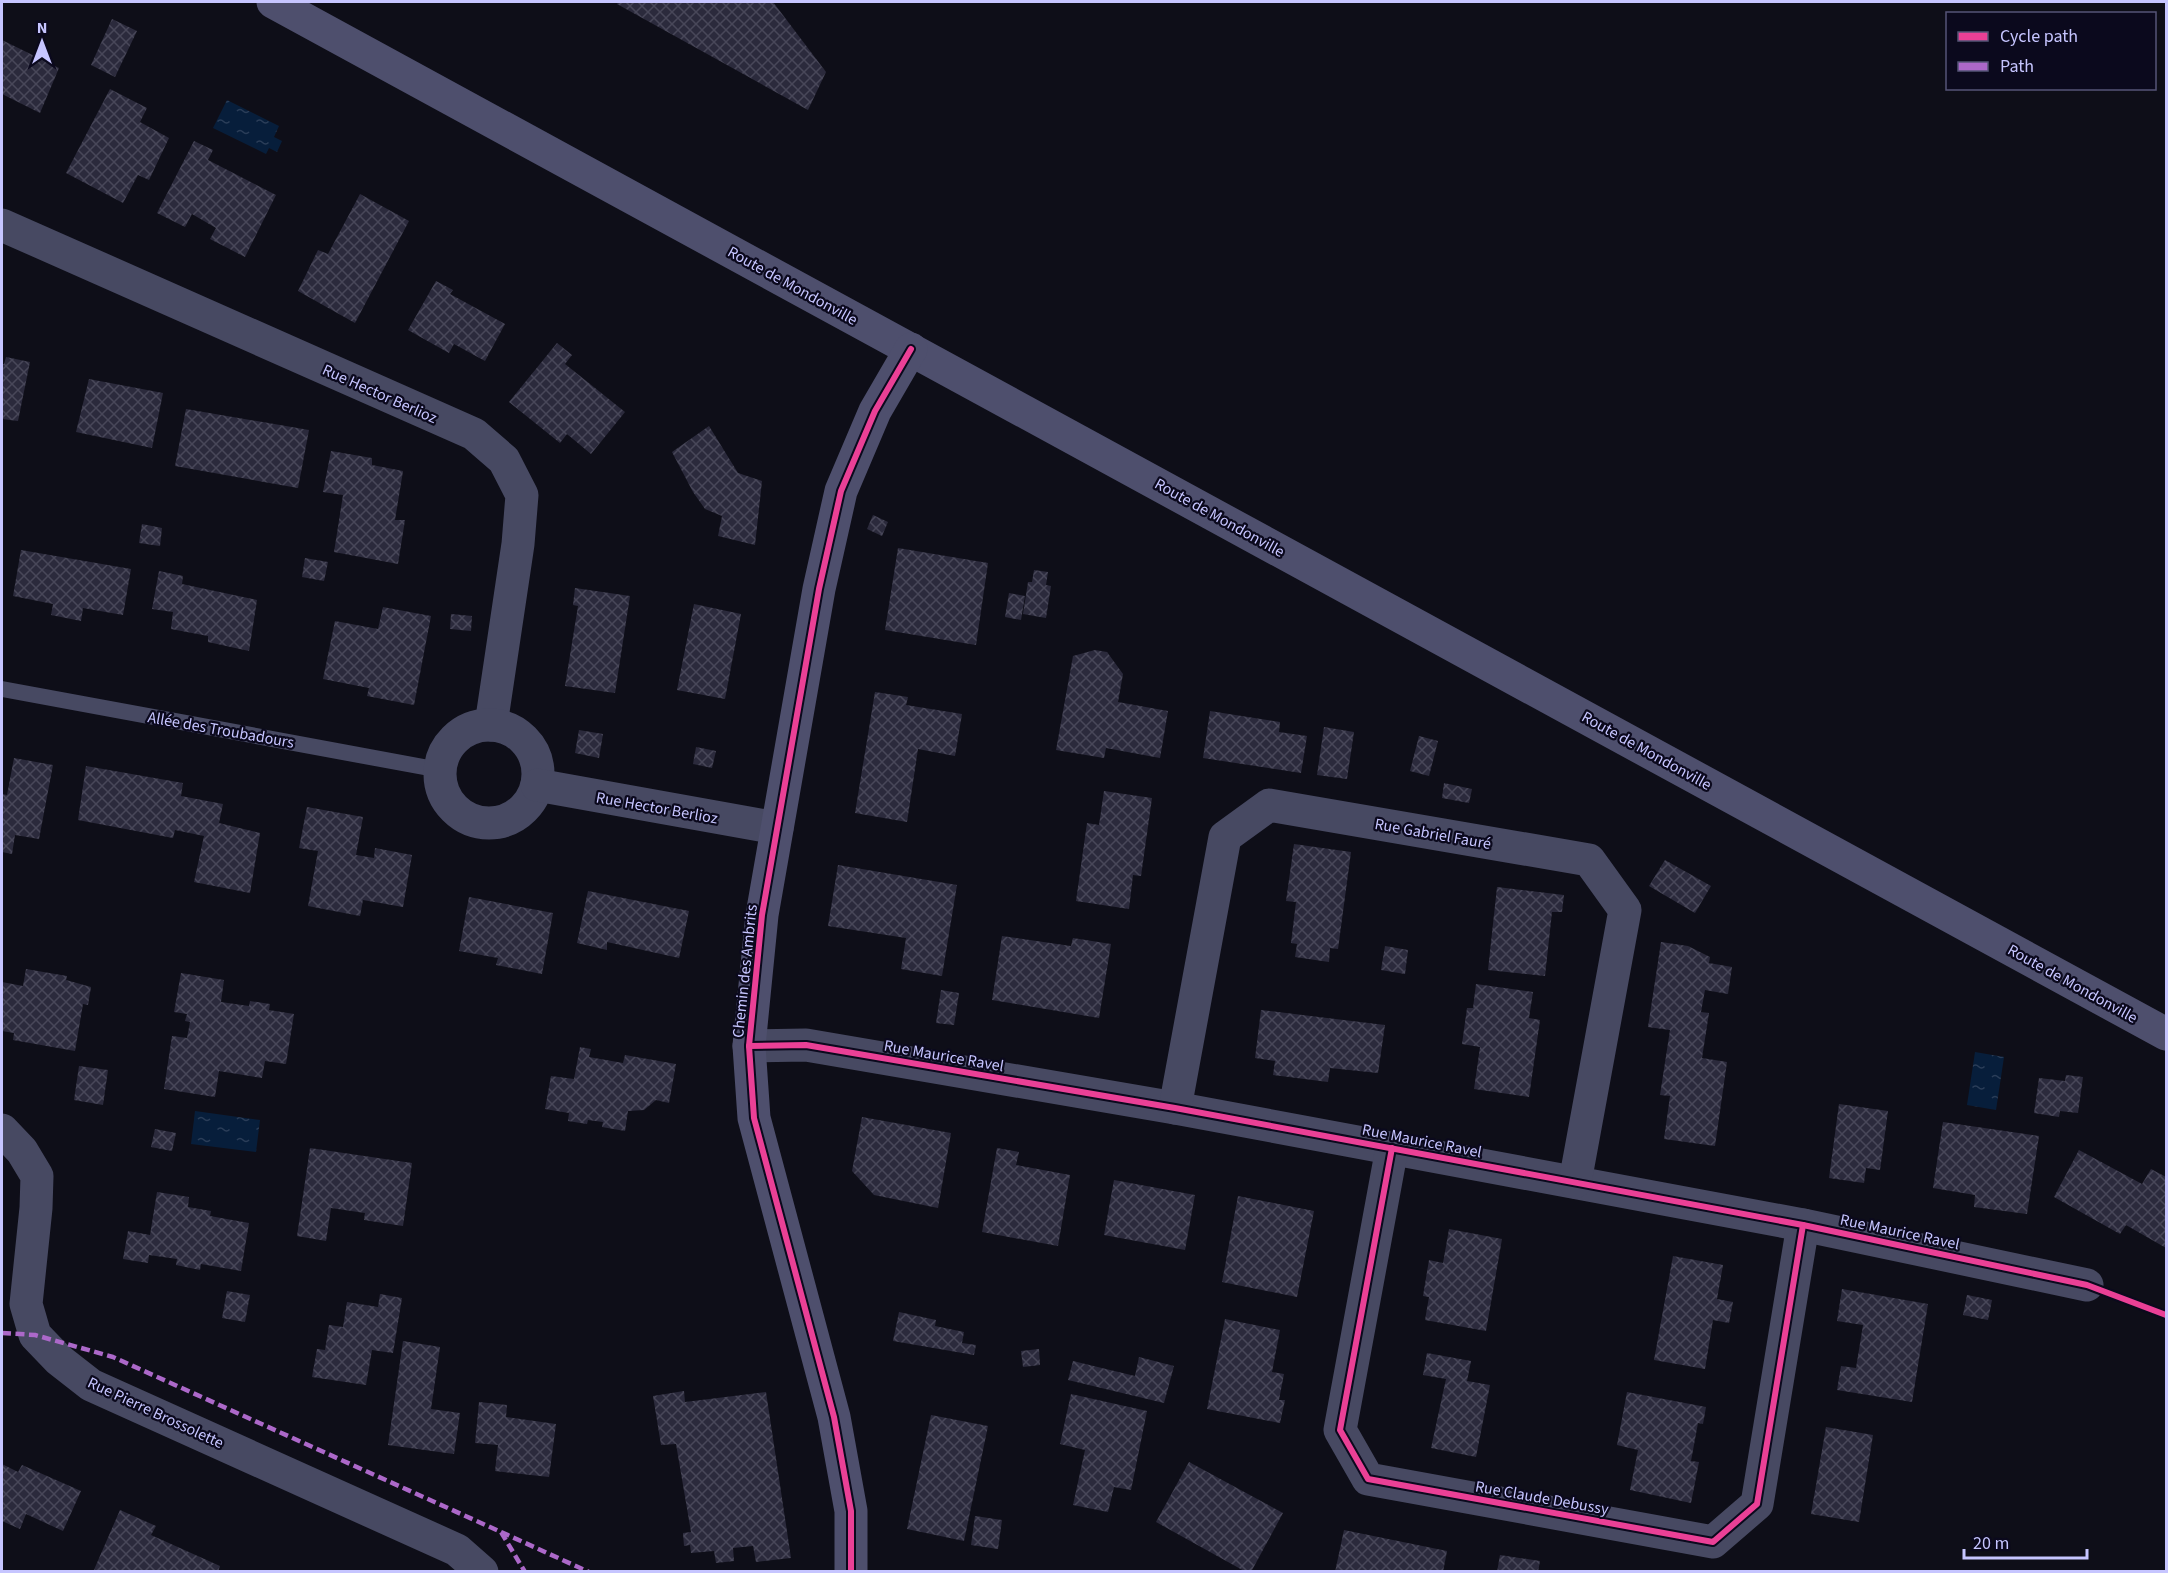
<svg xmlns="http://www.w3.org/2000/svg" width="2168" height="1573" font-family="'Source Sans 3',sans-serif">
<defs>
<pattern id="water-ripples" width="26" height="14" patternUnits="userSpaceOnUse" patternTransform="scale(1.5)"><rect width="26" height="14" fill="#071e3b"/><path d="M2 4q2-2 4 0t4 0M15 11q2-2 4 0t4 0" fill="none" stroke="#2a3d58"/></pattern>
<pattern id="building-cross-hatch" width="8" height="8" patternUnits="userSpaceOnUse" patternTransform="scale(1.5)"><rect width="8" height="8" fill="#2b2a3c"/><path d="M0 0l8 8M0 8l8-8" fill="none" stroke="#484759"/></pattern>
</defs>
<rect width="100%" height="100%" fill="#0e0e18"/>
<g fill="url(#water-ripples)">
<polygon points="227,100 279,126 274,137 282,141 277,152 269,148 266,154 213,128"/>
<polygon points="1975,1052 2004,1057 1996,1110 1967,1105"/>
<polygon points="195,1111 260,1120 256,1152 191,1144"/>
</g>
<g fill="url(#building-cross-hatch)">
<polygon points="619,2 773,2 826,72 808,110 617,4"/>
<polygon points="112,19 137,31 115,77 91,65"/>
<polygon points="2,40 59,68 40,113 2,94"/>
<polygon points="110,89 147,108 140,122 169,138 149,180 138,175 123,203 66,173"/>
<polygon points="194,141 213,150 208,160 276,195 245,257 210,239 216,228 192,214 185,227 157,213"/>
<polygon points="360,194 409,221 355,323 298,291 318,250 328,254"/>
<polygon points="436,281 453,290 450,294 505,324 485,361 454,344 449,353 408,330"/>
<polygon points="557,343 572,355 565,364 625,412 591,454 567,434 560,443 509,402"/>
<polygon points="6,357 30,362 18,421 2,419 2,364 4,364"/>
<polygon points="89,379 163,393 152,448 76,432"/>
<polygon points="186,409 309,430 298,488 175,466"/>
<polygon points="709,426 738,473 762,481 755,545 718,536 722,516 705,509 693,492 672,452"/>
<polygon points="331,451 372,458 372,465 403,471 395,520 405,520 398,564 334,552 343,495 323,492"/>
<polygon points="873,515 888,522 882,536 867,529"/>
<polygon points="142,524 162,528 160,546 139,543"/>
<polygon points="898,548 988,563 976,645 885,630"/>
<polygon points="21,550 131,569 123,615 83,608 81,621 51,615 53,604 13,596"/>
<polygon points="305,558 328,562 324,581 302,577"/>
<polygon points="1034,570 1048,572 1046,585 1051,586 1046,618 1023,614 1028,582 1032,582"/>
<polygon points="159,571 183,576 182,584 257,600 249,651 208,642 208,636 171,629 173,612 152,609"/>
<polygon points="575,588 630,596 615,693 565,686 578,606 573,605"/>
<polygon points="1009,593 1025,596 1021,620 1005,617"/>
<polygon points="694,604 741,614 725,699 677,690"/>
<polygon points="383,607 431,616 414,705 367,696 369,688 323,679 335,621 378,629"/>
<polygon points="451,614 472,616 471,631 450,629"/>
<polygon points="1095,650 1107,652 1123,674 1118,702 1168,711 1160,758 1106,748 1104,758 1056,750 1073,656"/>
<polygon points="875,692 908,697 906,705 962,714 955,756 918,749 907,822 855,813"/>
<polygon points="1210,711 1280,722 1279,732 1307,736 1301,773 1203,758"/>
<polygon points="1324,727 1354,732 1347,779 1317,775"/>
<polygon points="579,730 603,734 599,758 575,753"/>
<polygon points="1419,736 1438,741 1429,776 1410,771"/>
<polygon points="696,747 716,751 712,768 693,764"/>
<polygon points="14,758 53,765 39,839 15,835 12,854 2,852 2,794 7,795"/>
<polygon points="86,766 183,783 181,796 223,804 219,823 260,833 250,893 194,882 204,836 175,830 173,838 78,820"/>
<polygon points="1444,783 1472,789 1469,803 1442,798"/>
<polygon points="1104,791 1152,798 1141,876 1133,875 1129,909 1076,901 1087,823 1099,825"/>
<polygon points="307,807 363,817 356,855 374,858 375,848 412,855 403,907 363,900 360,916 308,906 318,851 299,848"/>
<polygon points="1294,844 1351,852 1338,949 1330,948 1329,962 1295,957 1297,944 1291,943 1296,902 1286,901"/>
<polygon points="1665,860 1711,886 1695,913 1649,886"/>
<polygon points="838,865 957,885 942,976 901,969 906,938 828,926"/>
<polygon points="1497,887 1564,895 1562,912 1552,912 1545,976 1488,970"/>
<polygon points="588,891 689,911 679,958 607,942 607,950 577,943"/>
<polygon points="469,897 553,913 542,974 496,965 498,958 459,951"/>
<polygon points="1002,936 1071,946 1073,938 1111,944 1099,1018 992,1000"/>
<polygon points="1661,942 1688,946 1710,957 1709,963 1732,967 1728,994 1705,990 1701,1012 1709,1013 1702,1058 1727,1062 1715,1146 1664,1139 1670,1096 1660,1095 1670,1030 1648,1027"/>
<polygon points="1385,946 1408,950 1405,974 1381,970"/>
<polygon points="26,969 67,976 66,980 91,987 88,1005 83,1004 75,1051 13,1040 14,1033 2,1031 2,982 23,986"/>
<polygon points="181,973 224,980 221,1002 249,1006 250,1001 270,1004 269,1010 294,1014 286,1064 265,1061 262,1078 219,1071 215,1097 164,1089 172,1036 187,1038 190,1022 185,1021 187,1014 174,1012"/>
<polygon points="1476,984 1533,992 1529,1018 1540,1020 1529,1097 1474,1089 1480,1047 1462,1044 1467,1008 1473,1008"/>
<polygon points="941,990 959,993 954,1025 936,1023"/>
<polygon points="1261,1010 1385,1025 1378,1073 1330,1068 1328,1082 1273,1075 1275,1061 1255,1058"/>
<polygon points="580,1047 591,1049 589,1057 623,1063 625,1055 676,1064 669,1103 656,1100 644,1110 628,1111 625,1131 602,1127 603,1122 588,1120 587,1124 568,1121 569,1113 545,1109 551,1076 574,1079"/>
<polygon points="79,1066 108,1070 103,1105 74,1100"/>
<polygon points="2066,1075 2083,1077 2078,1113 2060,1111 2059,1117 2034,1113 2039,1078 2065,1081"/>
<polygon points="1839,1104 1888,1111 1880,1170 1866,1168 1864,1183 1829,1178"/>
<polygon points="862,1117 951,1133 938,1208 874,1195 852,1171"/>
<polygon points="1943,1122 2039,1136 2027,1214 1974,1207 1975,1195 1933,1188"/>
<polygon points="155,1129 176,1133 172,1151 151,1147"/>
<polygon points="310,1148 412,1163 403,1226 364,1220 365,1213 331,1208 326,1241 297,1236"/>
<polygon points="997,1148 1019,1152 1016,1165 1070,1175 1058,1246 982,1232"/>
<polygon points="2079,1150 2142,1184 2151,1169 2166,1177 2166,1248 2126,1225 2120,1234 2054,1197"/>
<polygon points="1114,1180 1195,1195 1185,1250 1104,1235"/>
<polygon points="157,1192 189,1197 188,1207 211,1211 210,1216 249,1223 241,1271 201,1264 200,1270 176,1265 177,1259 149,1255 148,1263 123,1259 128,1231 150,1235"/>
<polygon points="1238,1196 1314,1211 1297,1297 1222,1282"/>
<polygon points="1449,1229 1502,1239 1486,1331 1425,1320 1429,1297 1423,1296 1429,1260 1443,1263"/>
<polygon points="1673,1256 1723,1265 1717,1299 1733,1302 1729,1323 1713,1320 1705,1369 1654,1360"/>
<polygon points="1842,1289 1928,1304 1912,1402 1837,1390 1841,1366 1856,1368 1863,1325 1837,1321"/>
<polygon points="227,1291 250,1295 245,1322 222,1318"/>
<polygon points="380,1294 402,1298 393,1353 372,1350 366,1385 312,1377 317,1349 325,1350 329,1325 343,1327 347,1302 378,1307"/>
<polygon points="1967,1295 1992,1300 1988,1320 1963,1315"/>
<polygon points="899,1312 936,1320 935,1326 964,1332 962,1343 976,1345 974,1355 893,1341"/>
<polygon points="1225,1319 1280,1330 1272,1372 1284,1374 1279,1400 1285,1400 1280,1423 1207,1409"/>
<polygon points="403,1341 440,1347 431,1409 460,1413 454,1454 388,1445"/>
<polygon points="1039,1349 1040,1365 1023,1367 1021,1351"/>
<polygon points="1427,1353 1471,1361 1467,1381 1490,1385 1476,1457 1431,1448 1446,1379 1423,1375"/>
<polygon points="1139,1357 1174,1366 1164,1403 1068,1380 1073,1361 1135,1376"/>
<polygon points="684,1391 685,1402 766,1392 791,1558 756,1562 753,1546 733,1548 734,1561 716,1563 714,1551 691,1553 690,1545 684,1546 683,1533 691,1532 676,1444 661,1445 653,1396"/>
<polygon points="1627,1392 1706,1407 1703,1424 1698,1423 1691,1461 1699,1462 1691,1503 1630,1490 1638,1450 1617,1445"/>
<polygon points="1071,1394 1147,1411 1131,1490 1114,1487 1108,1512 1073,1505 1085,1450 1060,1444"/>
<polygon points="479,1402 507,1405 506,1417 556,1424 549,1477 495,1471 498,1445 475,1443"/>
<polygon points="931,1415 988,1426 964,1541 907,1529"/>
<polygon points="1826,1427 1873,1435 1859,1522 1811,1514"/>
<polygon points="1189,1462 1283,1513 1251,1572 1246,1572 1156,1522"/>
<polygon points="2,1464 18,1472 22,1465 81,1491 63,1531 26,1514 20,1529 2,1521 3,1508 2,1507"/>
<polygon points="120,1510 156,1526 151,1535 220,1566 218,1572 93,1572"/>
<polygon points="975,1516 1002,1520 998,1549 971,1545"/>
<polygon points="1344,1530 1447,1551 1443,1572 1335,1572"/>
<polygon points="1500,1555 1540,1561 1538,1572 1497,1572"/>
</g>
<g fill="none" stroke-linecap="round" stroke-linejoin="round">
<polyline stroke="#474962" stroke-width="16" points="2,689 440,770"/>
<g stroke="#474962" stroke-width="33">
<polyline points="2,225 474,434 504,460 522,495 518,544 491,725"/>
<circle cx="489" cy="774" r="49"/>
<polyline points="537,785 777,828"/>
<polyline points="749,1046 806,1045 1175,1108 1803,1225 2087,1285"/>
<polyline points="1175,1108 1225,837 1269,805 1589,860 1625,910 1575,1182"/>
<polyline points="2,1130 22,1151 37,1176 36,1208 26,1304 35,1335 59,1360 91,1385 457,1550 482,1572"/>
<polyline points="1392,1148 1340,1430 1368,1479 1713,1542 1757,1504 1803,1225"/>
</g>
<g stroke="#4e4f6d" stroke-width="33">
<polyline points="273,2 2166,1034"/>
<polyline points="851,1572 851,1511 834,1417 754,1118 749,1046 762,915 819,589 841,491 875,411 911,349"/>
</g>
<g stroke="#ac68c9" stroke-width="4.5" stroke-dasharray="9 4.5" stroke-linecap="butt">
<polyline points="2,1333 35,1335 113,1357 501,1532 525,1572"/>
<polyline points="501,1532 589,1572"/>
</g>
<defs>
<g id="cycleway">
<polyline points="749,1046 806,1045 1175,1108 1803,1225 2087,1285 2166,1315"/>
<polyline points="1392,1148 1340,1430 1368,1479 1713,1542 1757,1504 1803,1225"/>
<polyline points="851,1572 851,1511 834,1417 754,1118 749,1046 762,915 819,589 841,491 875,411 911,349"/>
</g>
</defs>
<use href="#cycleway" stroke="#0b091d" stroke-width="10"/>
<use href="#cycleway" stroke="#ea4096" stroke-width="6"/>
</g>
<g text-anchor="middle" stroke-width="4.5" stroke-linejoin="round" paint-order="stroke">
<g font-size="16" fill="#c6c5ff" stroke="#0b091d">
<text transform="translate(793 285) rotate(29)" y="6">Route de Mondonville</text>
<text transform="translate(380 393) rotate(24)" y="6">Rue Hector Berlioz</text>
<text transform="translate(1220 517) rotate(29)" y="6">Route de Mondonville</text>
<text transform="translate(221 729) rotate(10)" y="6">Allée des Troubadours</text>
<text transform="translate(1647 750) rotate(29)" y="6">Route de Mondonville</text>
<text transform="translate(657 807) rotate(10)" y="6">Rue Hector Berlioz</text>
<text transform="translate(1433 833) rotate(10)" y="6">Rue Gabriel Fauré</text>
<text transform="translate(744 971) rotate(-84)" y="6">Chemin des Ambrits</text>
<text transform="translate(2073 983) rotate(29)" y="6">Route de Mondonville</text>
<text transform="translate(944 1055) rotate(10)" y="6">Rue Maurice Ravel</text>
<text transform="translate(1422 1140) rotate(11)" y="6">Rue Maurice Ravel</text>
<text transform="translate(1900 1231) rotate(12)" y="6">Rue Maurice Ravel</text>
<text transform="translate(156 1412) rotate(25)" y="6">Rue Pierre Brossolette</text>
<text transform="translate(1542 1497) rotate(10)" y="6">Rue Claude Debussy</text>
</g>
</g>
<rect width="2168" height="1573" fill="none" stroke="#c6c5ff" stroke-width="6"/>
<rect x="1946" y="12" width="210" height="78" fill="#0b091d" stroke="#565477" stroke-width="1.5"/>
<rect x="1958" y="32" width="30" height="9" fill="#ea4096" stroke="#565477" stroke-width="1.5"/>
<text x="2000" y="42" font-size="18" fill="#c6c5ff">Cycle path</text>
<rect x="1958" y="62" width="30" height="9" fill="#ac68c9" stroke="#565477" stroke-width="1.5"/>
<text x="2000" y="72" font-size="18" fill="#c6c5ff">Path</text>
<g transform="translate(42 42)" stroke="#0b091d" stroke-width="4.5" paint-order="stroke">
<path d="M0-4.5L10 22L0 15L-10 22Z" fill="#c6c5ff"/>
<text y="-9" font-size="16" font-weight="bold" text-anchor="middle" fill="#c6c5ff">N</text>
</g>
<path d="M1964 1549v9h123v-9" fill="none" stroke="#c6c5ff" stroke-width="3"/>
<text x="1973" y="1549" font-size="18" fill="#c6c5ff" stroke="#0b091d" stroke-width="4.5" paint-order="stroke">20 m</text>
</svg>
